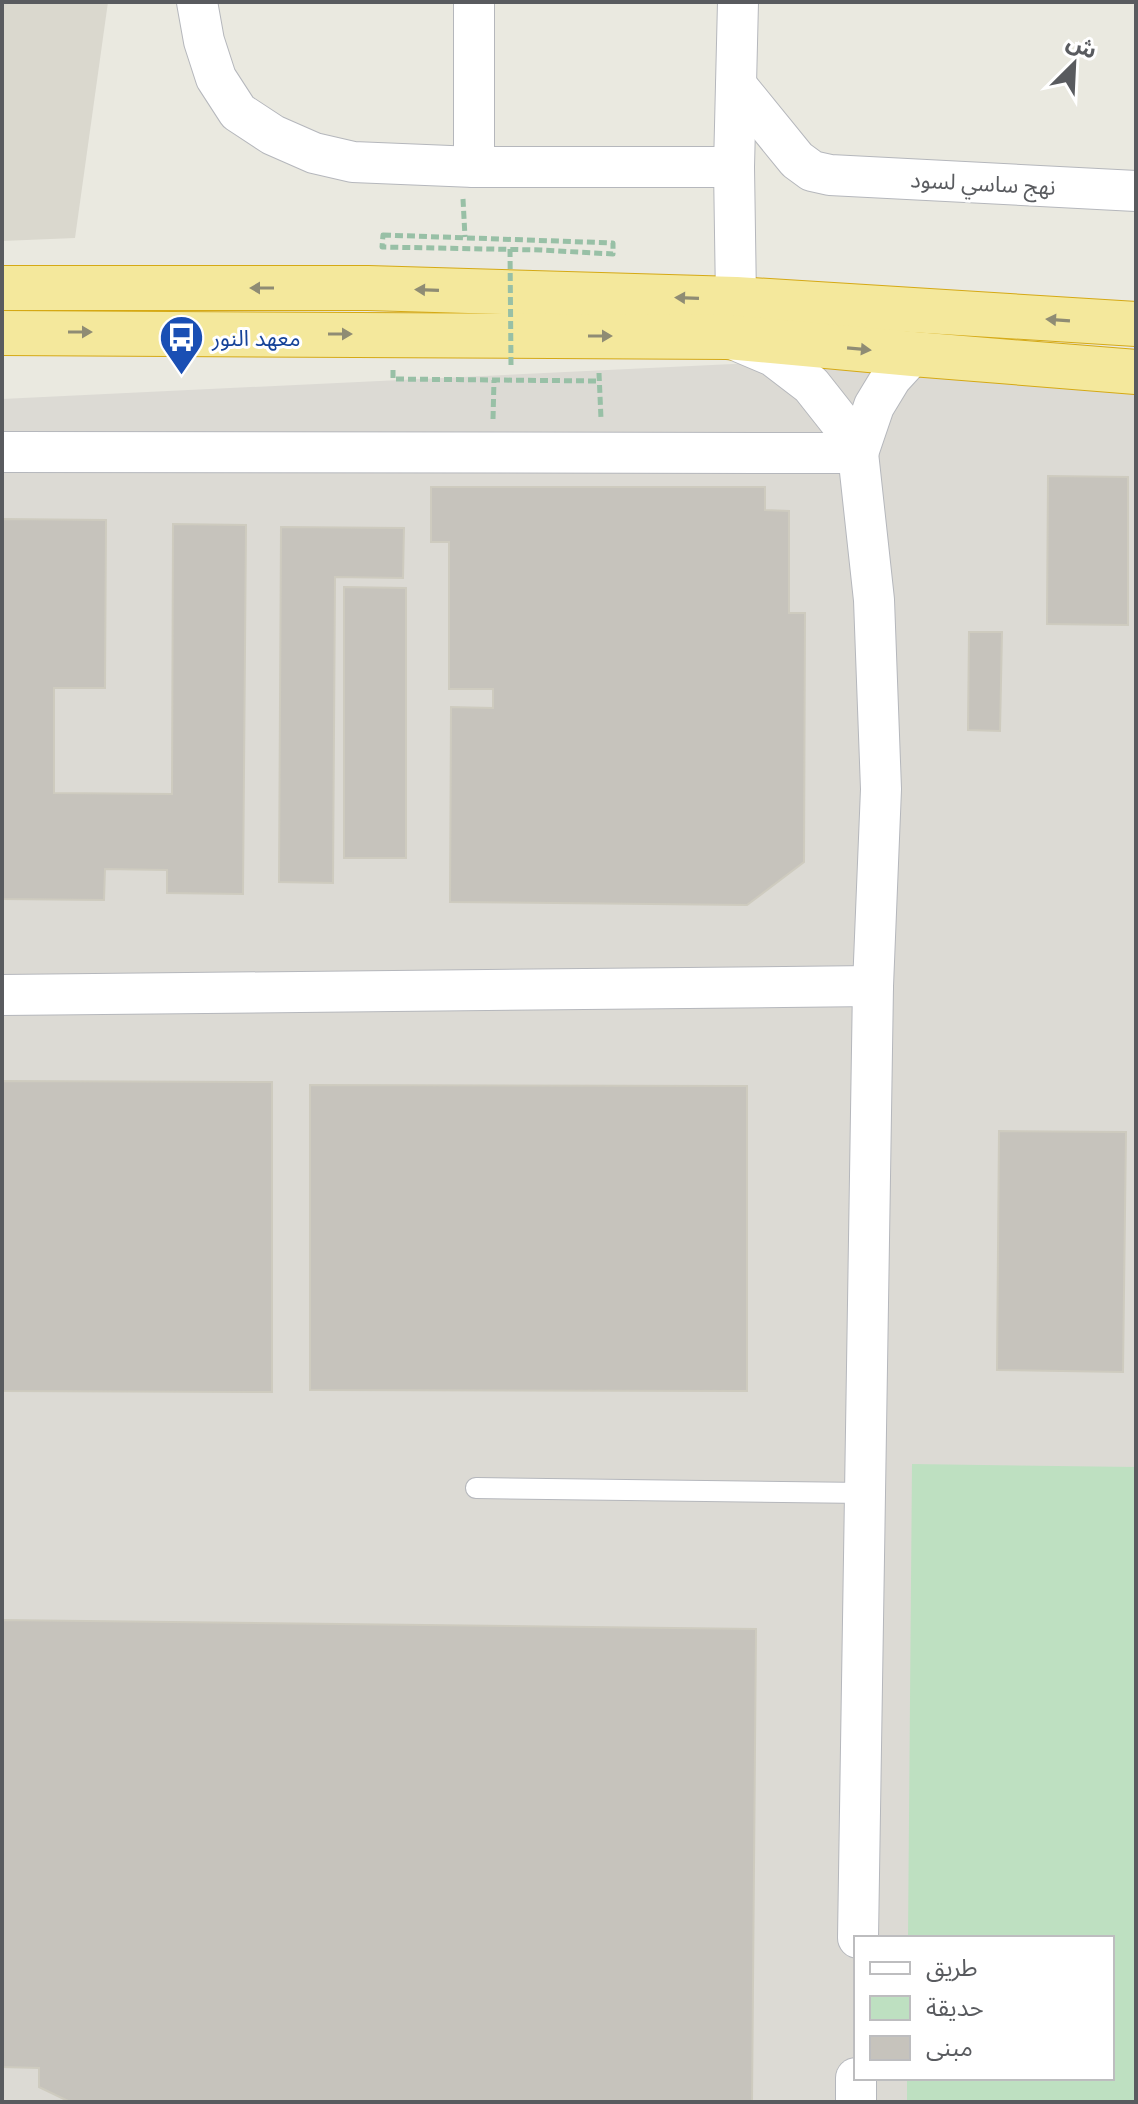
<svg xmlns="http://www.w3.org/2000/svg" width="1138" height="2104" font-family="Mulish,'Noto Sans Arabic',sans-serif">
<rect width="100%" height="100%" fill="#eae9e0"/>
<path fill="#dcdad4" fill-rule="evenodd" d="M 754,363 L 1136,387 L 1136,2102 L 2,2102 L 2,399 ZM 856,1938 L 1112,1938 L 1112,2078 L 856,2078 Z"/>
<polygon fill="#dad8ce" points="2,2 108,2 75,238 2,241"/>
<polygon fill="#bee0c1" points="912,1464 1136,1467 1136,2102 907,2102 907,2078 1112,2078 1112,1938 908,1938"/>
<g fill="#c6c3bc" stroke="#cecbbf" stroke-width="2">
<polygon points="1048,476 1128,477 1128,625 1047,624"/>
<polygon points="431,487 765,487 765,510 789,511 789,613 805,613 804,862 747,905 450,902 451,707 493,708 493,689 449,689 449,542 431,542"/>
<polygon points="2,519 106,520 105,688 54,688 54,793 172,794 173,524 246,525 243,894 167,893 167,870 105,869 104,900 2,899"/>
<polygon points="281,527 404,528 403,578 335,577 333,883 279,882"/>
<polygon points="344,587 406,588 406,858 344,858"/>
<polygon points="969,632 1002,632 1000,731 968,730"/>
<polygon points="2,1081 272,1082 272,1392 2,1391"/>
<polygon points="310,1085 747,1086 747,1391 310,1390"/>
<polygon points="999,1131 1126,1132 1123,1372 997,1370"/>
<polygon points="2,1620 756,1629 752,2102 70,2102 39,2087 39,2068 2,2067"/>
</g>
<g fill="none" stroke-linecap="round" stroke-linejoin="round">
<defs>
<polyline id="service" points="476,1488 865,1493"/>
<g id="minor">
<polyline points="197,2 204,41 216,78 238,112 273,135 314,153 353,162 474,167 734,167"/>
<polyline points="736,85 797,160 812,171 830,175 1136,191"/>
<polyline points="474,167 474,2"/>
<polyline points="736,299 734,167 738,2"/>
<polyline points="735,340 773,356 811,385 841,423 858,453 874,600 881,789 873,986 858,1938"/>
<polyline points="2,452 858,453"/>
<polyline points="858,453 874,406 891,378 913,354"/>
<polyline points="2,995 873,986"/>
<polyline points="856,2102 856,2078"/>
</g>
<g id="trunk">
<polyline points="2,288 368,288 736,299 1136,324"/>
<polyline points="2,333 728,337 913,354 1136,372"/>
</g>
</defs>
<use href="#service" stroke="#b5b7bc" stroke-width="22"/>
<use href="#minor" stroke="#b5b7bc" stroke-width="42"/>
<use href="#trunk" stroke="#d5a915" stroke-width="46"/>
<g stroke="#98c0a6" stroke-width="5" stroke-dasharray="8 4" stroke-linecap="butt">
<polyline points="463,199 465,237"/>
<polygon points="383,235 613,243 613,254 541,250 382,247"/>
<polyline points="393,370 393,379 599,381"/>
<polyline points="599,373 601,419"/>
<polyline points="493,419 494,380"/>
</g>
<use href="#service" stroke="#fff" stroke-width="20"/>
<use href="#minor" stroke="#fff" stroke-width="40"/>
<use href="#trunk" stroke="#f4e89c" stroke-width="44"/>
<polyline stroke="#98c0a6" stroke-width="5" stroke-dasharray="8 4" stroke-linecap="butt" points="510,249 511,365"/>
</g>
<defs><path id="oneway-solid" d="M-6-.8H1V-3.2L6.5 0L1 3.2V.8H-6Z" transform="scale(2)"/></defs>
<g fill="#8f8c74">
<use href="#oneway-solid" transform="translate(262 288) rotate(-180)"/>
<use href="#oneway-solid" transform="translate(427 290) rotate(-178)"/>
<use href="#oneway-solid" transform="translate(687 298) rotate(-178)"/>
<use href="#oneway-solid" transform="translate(1058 320) rotate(-176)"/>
<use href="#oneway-solid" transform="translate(80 332)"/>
<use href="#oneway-solid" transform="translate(340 334)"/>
<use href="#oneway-solid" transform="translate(600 336)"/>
<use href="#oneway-solid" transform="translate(859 349) rotate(5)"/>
</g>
<defs>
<symbol id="bus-pin" viewBox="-11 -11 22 30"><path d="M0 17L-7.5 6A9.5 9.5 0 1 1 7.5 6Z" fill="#1a4fb4" stroke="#fff"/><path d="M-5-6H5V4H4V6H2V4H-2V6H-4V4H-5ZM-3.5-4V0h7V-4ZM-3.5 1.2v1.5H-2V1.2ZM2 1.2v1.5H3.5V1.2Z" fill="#fff"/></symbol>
</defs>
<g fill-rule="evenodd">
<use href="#bus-pin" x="156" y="312" width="51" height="69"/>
</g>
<g text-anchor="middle" stroke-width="6" stroke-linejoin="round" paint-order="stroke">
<g font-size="22" fill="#595b5f" stroke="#fff">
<text transform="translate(983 183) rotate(3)" y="8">نهج ساسي لسود</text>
</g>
<g font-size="22" fill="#164399" stroke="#fff" text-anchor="start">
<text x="212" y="346">معهد النور</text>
</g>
</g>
<rect width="1138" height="2104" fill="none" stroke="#595b5f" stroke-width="8"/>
<rect x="854" y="1936" width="260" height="144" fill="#ffffff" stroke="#bdbdbf" stroke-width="2"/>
<rect x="870" y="1962" width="40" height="12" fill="#ffffff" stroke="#bdbdbf" stroke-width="2"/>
<text x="926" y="1976" font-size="24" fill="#595b5f">طريق</text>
<rect x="870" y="1996" width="40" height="24" fill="#bee0c1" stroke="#bdbdbf" stroke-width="2"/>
<text x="926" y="2016" font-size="24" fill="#595b5f">حديقة</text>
<rect x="870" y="2036" width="40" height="24" fill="#c6c3bc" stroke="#bdbdbf" stroke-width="2"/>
<text x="926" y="2056" font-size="24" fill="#595b5f">مبنى</text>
<g transform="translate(1074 64) rotate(24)" stroke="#ffffff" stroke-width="6" paint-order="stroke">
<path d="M0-6L14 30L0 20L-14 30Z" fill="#595b5f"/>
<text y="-12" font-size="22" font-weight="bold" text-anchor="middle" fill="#595b5f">ش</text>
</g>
</svg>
